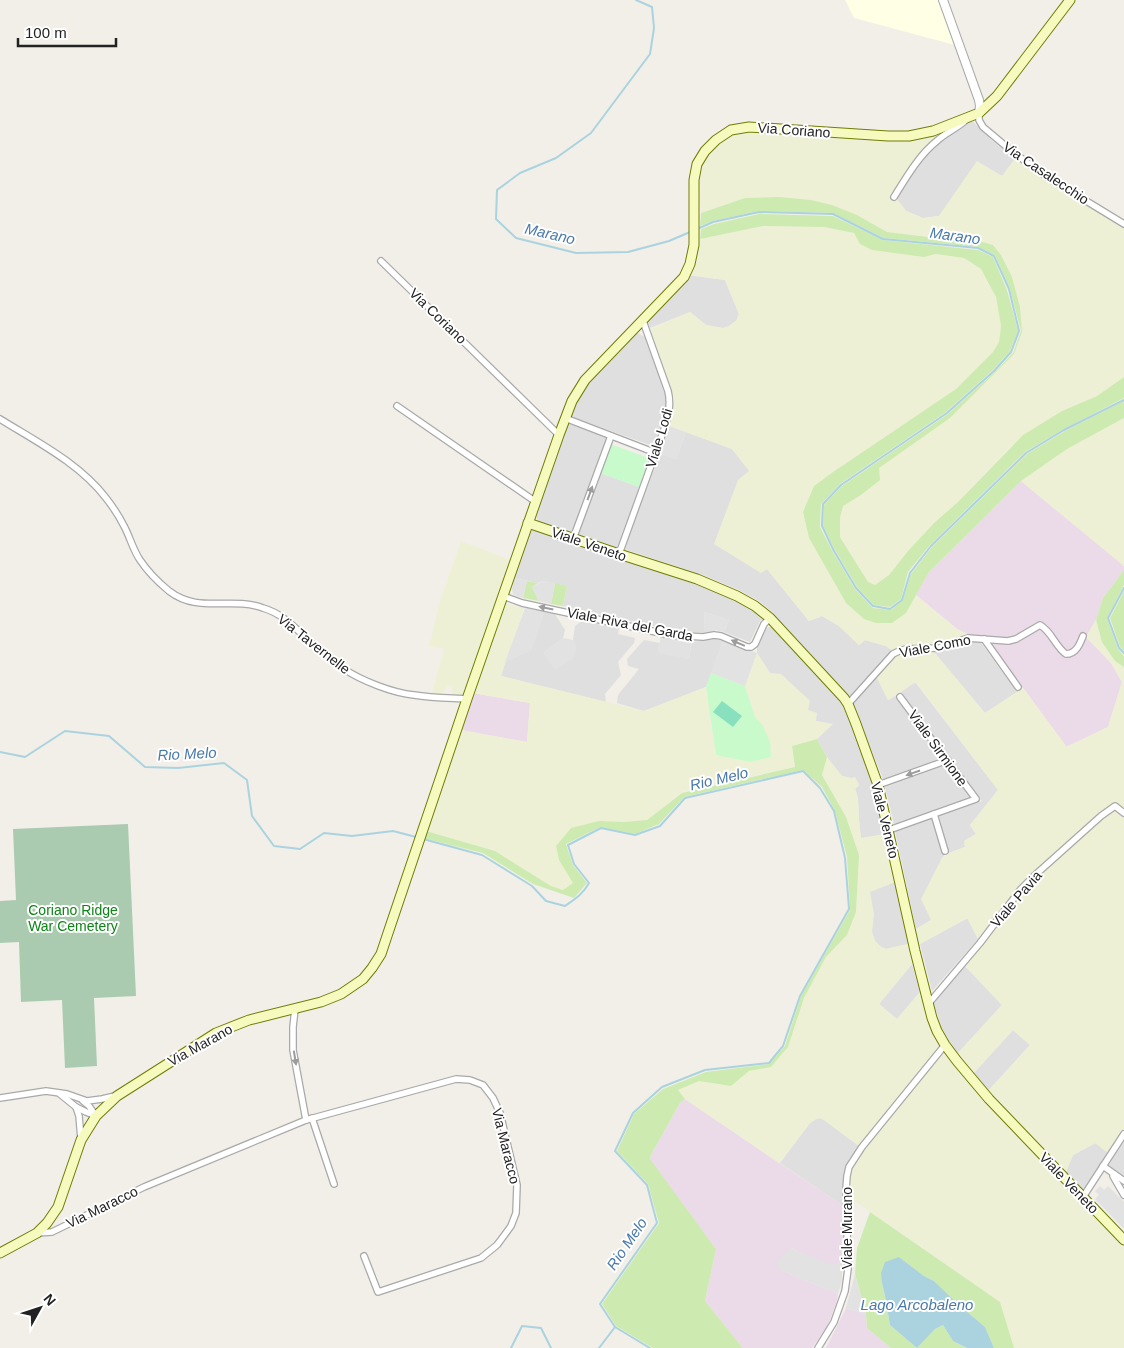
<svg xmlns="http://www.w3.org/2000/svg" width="1124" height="1348" font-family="Helvetica,sans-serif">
<rect width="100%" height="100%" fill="#f2efe9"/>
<g fill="#e0dfdf">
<polygon points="970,119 993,141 1015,159 1002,176 977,162 939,216 923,218 906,211 896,198 916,166 932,148 941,140 961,129"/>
<polygon points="688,275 725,280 739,314 736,321 729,326 723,328 706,325 690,312 650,328 647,321 678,290"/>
<polygon points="636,332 645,337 666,394 666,413 653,446 569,416 586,384"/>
<polygon points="567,423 607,438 573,533 538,521 536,516 536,510"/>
<polygon points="686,432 732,449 750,471 767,569 809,621 822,616 839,626 859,645 865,640 886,646 893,651 850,697 771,611 759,601 739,590 703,575 624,549 660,454 676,459"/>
<polygon points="600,473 639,487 617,548 578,534"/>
<polygon points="537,530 695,583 735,600 753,609 763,618 760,621 750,642 724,632 729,620 704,612 705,633 671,630 563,606 567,586 543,581 538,583 514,578 527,536 528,533 532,531"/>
<polygon points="544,612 555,614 565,630 563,638 543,653 576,648 573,640 575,626 583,620 619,628 618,634 635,638 634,643 618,662 621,675 605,694 606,702 501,676 505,662 531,650"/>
<polygon points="768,627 773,627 841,700 845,706 874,786 885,834 861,839 859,820 858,799 855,788 859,786 851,778 842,776 830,762 817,739 832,724 816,721 808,710 770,673 757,653 757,647 763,633"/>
<polygon points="714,639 723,641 706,687 644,711 617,703 618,695 639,669 628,666 627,659 644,640 660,643 658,651 689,659 692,642"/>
<polygon points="979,640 1017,692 985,713 934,652 942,652 970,641"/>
<polygon points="876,675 888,700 895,696 942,758 883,779 853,703"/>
<polygon points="915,682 998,790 970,825 976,834 964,841 965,847 949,853 939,816 982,801 901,692"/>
<polygon points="946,765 970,797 894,824 885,787"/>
<polygon points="933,817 944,856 942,858 931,920 916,929 895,831"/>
<polygon points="895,882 908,944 886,949 881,947 875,941 872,932 870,891"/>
<polygon points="968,918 978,939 932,991 920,944"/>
<polygon points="912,964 920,992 897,1019 879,1004"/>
<polygon points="965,966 1002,1005 957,1054 942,1028 933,1002"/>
<polygon points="1013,1030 1030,1045 988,1091 973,1074"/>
<polygon points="820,1118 824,1120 859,1146 851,1157 845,1169 843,1206 780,1163 810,1123 816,1119"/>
<polygon points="1124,1141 1124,1176 1108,1166"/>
<polygon points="1096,1143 1108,1153 1083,1190 1066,1172 1073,1155"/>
</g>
<g fill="#ebdbe8">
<polygon points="1021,481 1124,566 1124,570 1103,598 1096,620 1086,637 1111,663 1122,682 1108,727 1066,747 990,642 1008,644 1040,628 1048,635 1059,652 1065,657 1071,656 1078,651 1086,637 1078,641 1074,648 1067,651 1063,648 1052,631 1047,625 1041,622 1035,623 1014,636 1007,638 969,635 957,629 916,595 929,572"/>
<polygon points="473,693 530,703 527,742 461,730"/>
<polygon points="685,1099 843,1206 842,1261 832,1266 791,1248 781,1270 838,1294 836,1304 827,1327 812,1348 743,1348 705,1301 716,1249 650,1160 651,1155 680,1103"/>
<polygon points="846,1308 866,1314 867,1328 891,1348 826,1348"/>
</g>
<polygon fill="#ffffe5" points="845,0 939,0 955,45 854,18"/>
<g fill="#eef0d5">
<polygon points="750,131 941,132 912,163 892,195 896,198 906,211 923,218 939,216 977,161 1002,176 1015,159 1124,227 1124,377 1097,396 1062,411 1010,447 958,502 934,523 908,551 889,575 875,586 868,582 840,537 840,518 843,506 861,495 878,468 950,418 1014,354 1022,332 1020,307 1012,277 1001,255 979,241 961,241 887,232 857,215 832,205 745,198 701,213 698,180 701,166 709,153 718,143 734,134"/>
<polygon points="763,226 824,227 854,233 860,244 924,257 936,254 963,258 981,269 996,297 1001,326 999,342 993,352 956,389 833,472 814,486 803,512 809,538 846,603 864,619 906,613 916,595 957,629 969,635 939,646 907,646 893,651 886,646 865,640 859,645 839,626 822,616 809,621 767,569 761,573 714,544 738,480 749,471 732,449 669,426 672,416 674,399 650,329 690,312 706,325 723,328 729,326 736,321 739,314 725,280 688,275 697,245 700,239"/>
<polygon points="1124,418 1124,566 1021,481 1067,449"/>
<polygon points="461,541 510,560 466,694 463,695 453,696 452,686 448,685 442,694 432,693 444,649 429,646 439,604"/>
<polygon points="504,603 524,608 501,676 644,711 706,687 716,756 762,724 755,717 745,686 757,653 770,673 781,674 810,701 808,710 817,713 816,721 833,724 817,739 792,746 795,767 682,792 647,820 571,828 559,860 574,883 563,890 551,886 495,851 426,831 461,730 527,742 530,703 473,693"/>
<polygon points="1096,620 1102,642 1115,661 1124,667 1124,812 1113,804 1099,814 1032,873 1019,887 978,939 967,918 920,944 916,929 931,920 921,899 942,858 949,853 965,847 964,841 976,834 970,825 998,790 916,682 888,700 876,676 895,656 907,651 934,652 985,713 1023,688 1067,747 1108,727 1122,682 1111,663 1086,637"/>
<polygon points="827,757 842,776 851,778 855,777 859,785 855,788 858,799 859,820 861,838 885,834 895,882 870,892 874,914 872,932 875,941 881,947 886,949 908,944 912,964 879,1004 897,1019 920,992 930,1028 939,1047 859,1146 824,1120 820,1118 816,1119 810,1123 779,1163 685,1099 678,1090 699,1081 731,1086 749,1071 771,1067 788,1047 804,998 826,957 847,935 856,912 857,886 846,817 822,775"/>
<polygon points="1116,810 1124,817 1124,1128 1108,1153 1095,1143 1073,1155 1066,1172 988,1091 1030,1045 1013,1030 973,1074 957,1054 1002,1005 965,966 1024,891 1037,878 1103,819"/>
<polygon points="943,1052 978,1094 1124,1248 1124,1348 1014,1348 1000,1302 849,1197 850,1176 852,1168 856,1161"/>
</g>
<g fill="#cdebb0">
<polygon points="779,197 811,200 832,205 857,215 887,232 961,241 979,241 993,245 1001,255 1012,277 1020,307 1022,332 1014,354 950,418 879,468 880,480 861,495 843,506 840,518 840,537 868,582 875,585 889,575 908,551 934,523 958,502 1023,435 1062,411 1097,396 1124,377 1124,398 1064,429 1025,452 930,545 908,572 901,599 890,607 874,605 857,587 835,550 823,526 824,505 842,486 948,414 995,372 1013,353 1021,331 1010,289 995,255 978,247 884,238 833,213 759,211 713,221 700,226 701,213 745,198"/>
<polygon points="759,214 833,216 883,240 978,250 993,257 1007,290 1018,331 1010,351 993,370 946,412 840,484 821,504 820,527 833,552 855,589 873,608 891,610 903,600 911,574 932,547 1027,454 1065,431 1124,401 1124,418 1067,449 1021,481 929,572 906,613 892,623 876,623 864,619 846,603 809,538 803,512 814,486 833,472 956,389 993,352 999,342 1001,326 996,297 981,269 964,258 936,254 924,257 872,250 860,244 854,233 824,227 763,226 700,239 701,229 714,224"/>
<polygon points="1124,570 1124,585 1107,618 1118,649 1124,656 1124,667 1115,661 1102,642 1096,620 1103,598"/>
<polygon points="527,581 538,583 532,587 539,601 523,598"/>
<polygon points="555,583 567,586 563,606 551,604"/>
<polygon points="1124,591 1124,651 1120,647 1110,618"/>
<polygon points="817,739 827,757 822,775 846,817 859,855 856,912 847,935 826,957 804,998 788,1047 771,1067 749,1071 731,1086 699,1081 678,1090 685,1099 680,1103 651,1155 650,1159 716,1249 705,1301 743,1348 653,1348 616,1326 602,1304 659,1223 648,1184 617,1151 634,1114 663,1089 706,1072 769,1064 785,1046 801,996 850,910 847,857 835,811 822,787 803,770 684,797 659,824 635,834 600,827 566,844 573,865 587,883 574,898 533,884 483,853 423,838 426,831 495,851 551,886 563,890 573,883 559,860 556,846 571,828 599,821 624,822 647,820 682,793 795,767 792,746"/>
<polygon points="870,1212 1000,1302 1014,1348 994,1348 985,1327 959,1305 934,1281 924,1276 899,1257 882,1283 885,1296 890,1325 917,1348 935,1329 943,1325 953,1341 967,1348 891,1348 867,1328 866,1314 855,1274 857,1248"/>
</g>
<polygon fill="#aacbaf" points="128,824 136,996 94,998 97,1066 65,1068 62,1000 21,1002 19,942 0,943 0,901 16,900 13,829"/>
<g fill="#c8facc">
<polygon points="610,444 649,458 639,487 600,473"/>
<polygon points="711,673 745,686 755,717 762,724 770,742 771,757 751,762 716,755 706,687"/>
</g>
<polygon fill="#88e0be" points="722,701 742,716 733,727 713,712"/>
<g fill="#e2e2e2">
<polygon points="669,426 686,432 676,459 660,454"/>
<polygon points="514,578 527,581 523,598 516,596 513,594 512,589"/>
<polygon points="543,581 555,583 551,604 539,601 532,587"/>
<polygon points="525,608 544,612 531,651 505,662"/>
<polygon points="704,612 729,620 724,632 716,630 705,633"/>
<polygon points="661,636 692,642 689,659 660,654 658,651"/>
<polygon points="563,638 573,640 576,648 574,658 555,670 543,653"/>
<polygon points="723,641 757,653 745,686 711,673"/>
<polygon points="1100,1186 1104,1190 1108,1186 1124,1202 1124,1229 1095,1199 1099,1195 1095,1191"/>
<polygon points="791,1248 832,1265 842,1261 842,1279 838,1294 781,1270 776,1263"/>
<polygon points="855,1274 866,1314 846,1308"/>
</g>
<polygon fill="#aad3df" points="899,1257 924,1276 934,1281 959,1305 985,1327 994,1348 967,1348 953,1341 943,1325 935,1329 917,1348 890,1325 885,1296 882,1283 881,1273 885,1262"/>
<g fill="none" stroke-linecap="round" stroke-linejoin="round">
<g stroke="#aad3df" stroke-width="2">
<polyline points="636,0 652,7 654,28 650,54 591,133 556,158 520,173 497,190 496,219 516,238 576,253 628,252 669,241 690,232"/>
<polyline points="697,229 713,222 759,212 833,214 883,239 978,248 994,256 1009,289 1019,331 1011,352 994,371 947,413 841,485 823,504 822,526 834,551 856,588 873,606 890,609 902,600 910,573 931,546 1026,453 1064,430 1124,400"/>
<polyline points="1124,588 1108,618 1119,648 1124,653"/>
<polyline points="0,752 25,757 65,731 109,736 145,767 178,768 224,763 247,780 252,816 274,846 300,849 324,833 352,836 393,831 416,837"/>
<path d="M 423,839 L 482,855 L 532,886 L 546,901 L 565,906 C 575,899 583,894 589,883 L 574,864 L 568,845 L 601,828 L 635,835 L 660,826 L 685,798 L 803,771 L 820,788 L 834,811 L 845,858 L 849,909 L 800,996 L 783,1046 L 769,1063 L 705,1070 L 662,1087 L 633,1113 L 615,1151 L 647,1185 L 657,1223 L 600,1304 L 615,1327 L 650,1348"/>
<polyline points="511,1348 522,1326 541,1328 551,1348"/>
<polyline points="599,1348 615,1327"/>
</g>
<defs>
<g id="minor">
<polyline points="979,113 979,120 983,127 1014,153 1047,177 1124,224"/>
<path d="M 894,197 C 907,176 919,155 938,140 C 947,132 958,128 967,119"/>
<polyline points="381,261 559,435"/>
<polyline points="397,406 536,502"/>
<polyline points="565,418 656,453"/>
<path d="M 0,419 C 37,442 79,463 106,498 C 113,507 119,516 124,526 C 130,537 133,550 140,560 C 148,572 158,582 169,591 C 199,614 230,596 263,608 C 287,615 299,633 317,648 C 326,655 334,663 344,669 C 362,681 393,693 414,695 C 432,698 450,698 467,699"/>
<polyline points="573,539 611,436"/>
<path d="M 619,554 L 666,424 C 669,413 671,403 668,391 L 643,321"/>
<polyline points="503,596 522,603 670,635 703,637 714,635 721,636 747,647 751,647 755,644 764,624 770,618"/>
<polyline points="984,639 1018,687"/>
<path d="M 848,704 L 893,654 L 899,651 L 906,649 L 939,648 L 968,638 L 1008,641 L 1016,639 L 1040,625 C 1052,632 1055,646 1066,654 C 1076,654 1080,644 1083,636"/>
<polyline points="878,785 948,760"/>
<polyline points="934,814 945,851"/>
<polyline points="889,830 976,799 900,697"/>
<polyline points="929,1003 980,943 1021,889 1034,876 1101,816 1115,806 1124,813"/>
<polyline points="295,1009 293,1027 293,1050 306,1120"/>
<polyline points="60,1094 76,1107 79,1116 81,1139"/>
<polyline points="0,1098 46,1091 67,1094 87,1101 102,1099 115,1096"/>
<polyline points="83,1101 89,1106 96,1116"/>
<polyline points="76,1107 86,1112 96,1116"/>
<polyline points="312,1118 334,1184"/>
<polyline points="1103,1166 1124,1181"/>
<polyline points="1114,1174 1113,1176 1124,1195"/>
<polyline points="1083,1197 1124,1134"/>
<polyline points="37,1233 52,1232 144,1187 306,1120 456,1079 470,1080 483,1085 493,1098 500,1113 517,1185 516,1213 511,1226 503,1237 497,1245 481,1258 378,1292 364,1256"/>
<polyline points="818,1348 834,1322 845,1291 848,1269 846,1189 847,1176 849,1167 862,1147 945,1045"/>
</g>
<polyline id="tertiary" points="943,0 979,100 980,106 979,113"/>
<g id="secondary">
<polyline points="528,523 619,554 697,579 737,596 755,606 770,618 844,698 848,704 856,724 878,785 915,951 932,1018 937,1031 945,1045 957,1061 989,1099 1124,1240"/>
<polyline points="0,1253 37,1233 47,1223 58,1207 81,1140 96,1116 117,1096 216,1033 249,1020 321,1002 341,994 363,979 372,968 381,954 388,933 467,699 559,435 572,401 585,380 684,277 690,264 694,245 694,180 697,164 705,151 716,140 731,130 749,127 888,136 909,136 933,131 979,113 997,96 1070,0"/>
</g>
</defs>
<use href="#minor" stroke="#a9a9a9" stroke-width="8"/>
<use href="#tertiary" stroke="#a9a9a9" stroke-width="10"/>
<use href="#secondary" stroke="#707d05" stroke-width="11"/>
<use href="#minor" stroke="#fff" stroke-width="5.5"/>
<use href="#tertiary" stroke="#fff" stroke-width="8"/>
<use href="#secondary" stroke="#f7fabf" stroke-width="9"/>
</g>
<defs><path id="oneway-solid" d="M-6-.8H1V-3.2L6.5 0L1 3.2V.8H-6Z" transform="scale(1.25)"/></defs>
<g fill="#9c9c9c">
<use href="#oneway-solid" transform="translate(590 493) rotate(-70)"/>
<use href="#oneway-solid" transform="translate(546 608) rotate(-168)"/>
<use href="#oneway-solid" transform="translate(738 643) rotate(-157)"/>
<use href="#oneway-solid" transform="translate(913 773) rotate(161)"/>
<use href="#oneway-solid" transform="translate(295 1058) rotate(81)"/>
</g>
<g text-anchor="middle" stroke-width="4" stroke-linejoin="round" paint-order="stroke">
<g font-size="14" fill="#222" stroke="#fff">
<text transform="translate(794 130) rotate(4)" y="5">Via Coriano</text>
<text transform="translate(1046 173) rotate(34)" y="5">Via Casalecchio</text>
<text transform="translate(438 316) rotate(44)" y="5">Via Coriano</text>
<text transform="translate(659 438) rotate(-73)" y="5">Viale Lodi</text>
<text transform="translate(589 544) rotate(19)" y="5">Viale Veneto</text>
<text transform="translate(630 624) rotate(11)" y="5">Viale Riva del Garda</text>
<text transform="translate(314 644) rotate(38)" y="5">Via Tavernelle</text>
<text transform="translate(935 646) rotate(-11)" y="5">Viale Como</text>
<text transform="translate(938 748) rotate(54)" y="5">Viale Sirmione</text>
<text transform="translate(885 820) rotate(76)" y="5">Viale Veneto</text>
<text transform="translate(1016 899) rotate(-49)" y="5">Viale Pavia</text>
<text transform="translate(200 1045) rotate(-29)" y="5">Via Marano</text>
<text transform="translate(506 1146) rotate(76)" y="5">Via Maracco</text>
<text transform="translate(1069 1183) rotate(46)" y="5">Viale Veneto</text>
<text transform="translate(102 1207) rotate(-26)" y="5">Via Maracco</text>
<text transform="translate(847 1228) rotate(-90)" y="5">Viale Murano</text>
</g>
<g font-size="14" fill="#0c8416" stroke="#fff">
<text x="73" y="915">Coriano Ridge<tspan x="73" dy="16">War Cemetery</tspan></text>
</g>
<g font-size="15" font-style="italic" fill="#4a7aab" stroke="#fff">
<text transform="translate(550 234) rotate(13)" y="5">Marano</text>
<text transform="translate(955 236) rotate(8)" y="5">Marano</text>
<text transform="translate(187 754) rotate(-3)" y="5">Rio Melo</text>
<text transform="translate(719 779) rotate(-13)" y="5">Rio Melo</text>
<text transform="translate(627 1244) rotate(-56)" y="5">Rio Melo</text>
<text x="917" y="1310">Lago Arcobaleno</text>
</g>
</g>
<g transform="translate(40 1308) rotate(50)" stroke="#ffffff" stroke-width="4" paint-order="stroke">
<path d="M0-4L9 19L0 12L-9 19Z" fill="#222222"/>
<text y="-8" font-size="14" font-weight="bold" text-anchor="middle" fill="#222222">N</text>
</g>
<path d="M18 38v8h98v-8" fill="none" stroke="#222222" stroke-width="2.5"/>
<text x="25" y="38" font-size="15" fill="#222222" stroke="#ffffff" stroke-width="4" paint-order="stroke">100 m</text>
</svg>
